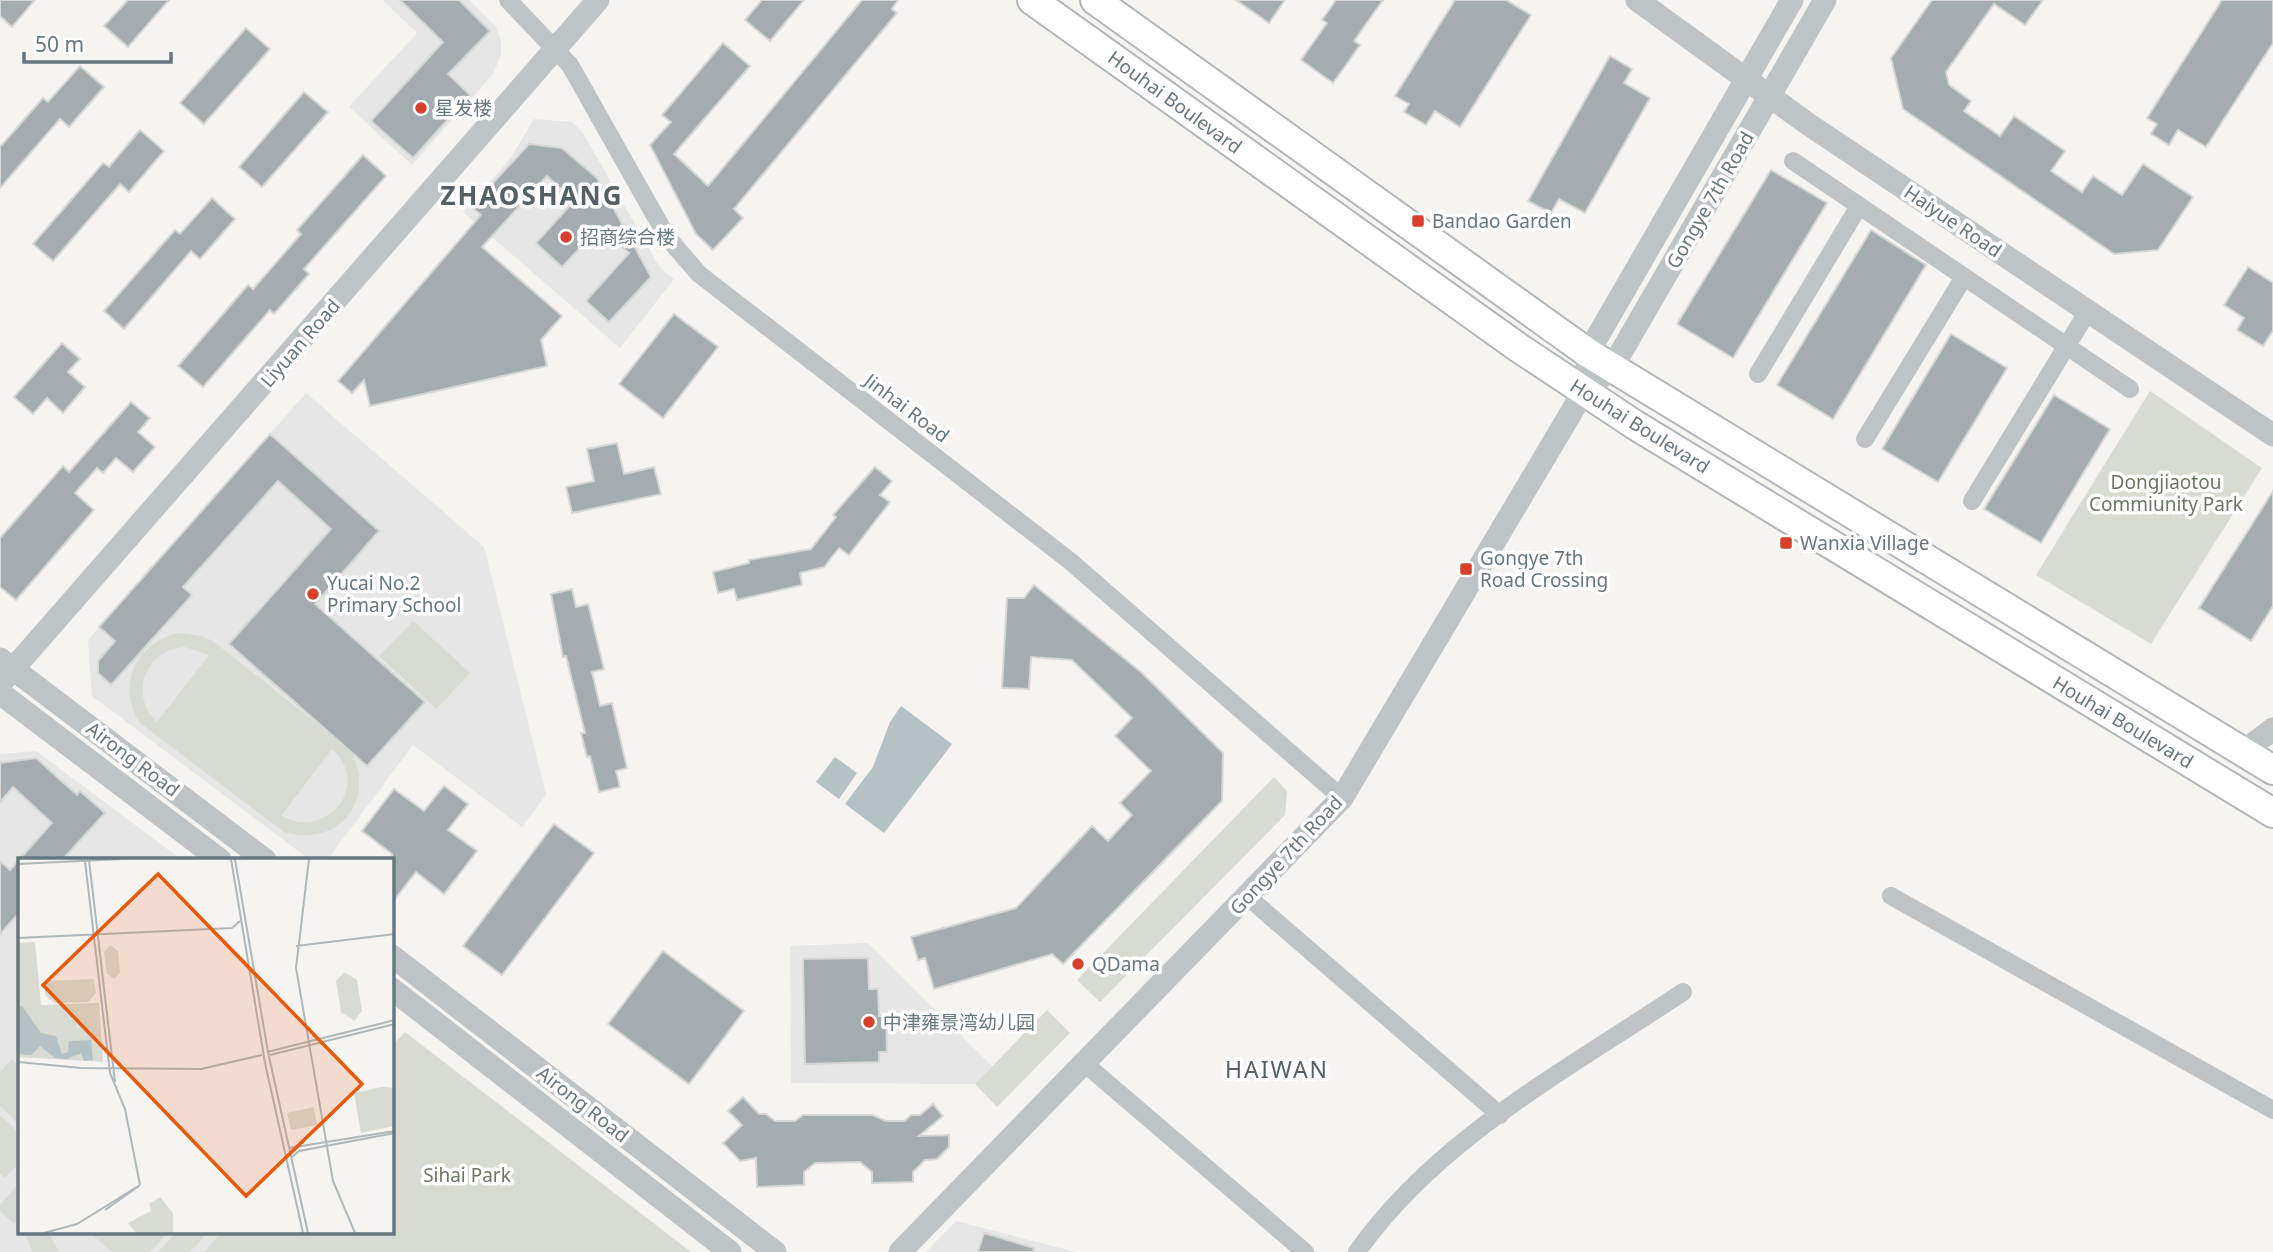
<svg xmlns="http://www.w3.org/2000/svg" width="2273" height="1252" font-family="'Noto Sans','Noto Sans SC',sans-serif">
<rect width="100%" height="100%" fill="#f5f4f1"/>
<g fill="#e5e6e5">
<polygon points="383,0 469,0 496,27 501,40 501,55 493,74 412,165 349,107 417,33"/>
<polygon points="534,119 572,122 583,133 660,268 674,279 620,348 463,212 510,159"/>
<polygon points="306,393 484,547 546,795 522,827 413,745 327,860 310,860 92,696 88,640"/>
<polygon points="36,751 182,860 19,860 19,1233 221,1233 204,1252 0,1252 0,754"/>
<polygon points="868,943 992,1066 975,1084 791,1083 790,946"/>
<polygon points="956,1221 1076,1252 926,1252"/>
</g>
<g fill="#d7dbd2" fill-rule="evenodd">
<polygon points="2150,391 2262,468 2151,644 2036,575"/>
<polygon points="413,621 470,673 436,709 379,656"/>
<path d="M 178,633 L 201,636 L 213,641 L 350,750 C 378,799 338,849 284,832 L 139,722 C 117,684 136,643 178,633 ZM 185,647 L 209,655 L 157,722 C 128,694 145,650 185,647 ZM 332,749 C 372,784 328,841 281,816 Z"/>
<polygon points="1274,777 1287,791 1285,815 1100,1002 1077,980"/>
<polygon points="1047,1010 1070,1033 997,1107 975,1084"/>
<polygon points="405,1032 414,1039 691,1252 204,1252 221,1233 392,1233 392,1046"/>
<polygon points="12,1059 19,1066 19,1124 0,1106 0,1072"/>
<polygon points="0,1115 19,1133 19,1163 5,1178 0,1173"/>
<polygon points="19,1183 19,1218 14,1224 0,1211 0,1205"/>
<polygon points="25,1233 49,1233 59,1252 32,1252"/>
<polygon points="90,1233 167,1233 150,1252 112,1252"/>
<polygon points="176,1233 207,1233 190,1252 158,1252"/>
</g>
<g fill="#b5c2c5">
<polygon points="901,706 952,744 884,833 845,804 873,767 890,722"/>
<polygon points="835,757 857,773 839,799 816,782"/>
</g>
<g fill="#a3adb0" stroke="#d6d6d4" stroke-width="2">
<polygon points="0,0 35,0 12,27 0,16"/>
<polygon points="128,0 169,0 128,47 104,26"/>
<polygon points="400,0 459,0 490,31 448,74 470,95 413,158 371,121 443,42"/>
<polygon points="762,0 804,0 770,41 745,20"/>
<polygon points="862,0 898,0 892,9 897,13 734,209 743,218 713,250 696,234 650,145 671,122 662,115 723,43 750,66 674,154 708,186"/>
<polygon points="1236,0 1285,0 1269,23"/>
<polygon points="1336,0 1383,0 1354,41 1360,45 1333,83 1301,60 1327,23 1322,20"/>
<polygon points="1455,0 1506,0 1531,15 1460,127 1435,111 1426,125 1404,112 1409,104 1395,96"/>
<polygon points="1932,0 2043,0 2025,25 1994,4 1946,72 1949,85 1971,101 1964,111 2000,136 2014,116 2065,151 2051,171 2082,192 2093,176 2122,195 2143,164 2193,197 2158,250 2114,254 1903,109 1891,58"/>
<polygon points="2222,0 2273,0 2273,43 2206,147 2178,130 2169,145 2151,134 2157,124 2147,118"/>
<polygon points="246,28 270,49 204,124 180,103"/>
<polygon points="1610,56 1632,69 1624,83 1650,98 1585,213 1559,199 1551,213 1528,201"/>
<polygon points="80,66 104,87 69,127 60,119 0,188 0,147 43,98 48,102"/>
<polygon points="304,92 328,112 262,187 239,167"/>
<polygon points="140,130 164,151 129,192 120,184 53,261 33,244 103,163 109,167"/>
<polygon points="529,144 562,148 597,178 651,277 609,322 586,301 629,253 600,226 562,267 536,243 574,201 547,176 482,247 562,316 541,340 547,366 370,406 364,380 352,393 338,381 481,215 471,207"/>
<polygon points="363,155 386,176 304,269 309,274 274,314 270,310 203,387 178,366 248,285 253,289 301,234 297,230"/>
<polygon points="1771,170 1827,203 1733,358 1677,324"/>
<polygon points="212,198 235,219 200,259 191,251 124,329 104,311 175,230 180,234"/>
<polygon points="1871,230 1926,265 1833,419 1777,385"/>
<polygon points="2248,267 2273,283 2273,330 2263,346 2237,330 2244,318 2224,305"/>
<polygon points="674,314 718,347 663,418 619,384"/>
<polygon points="1951,334 2007,368 1938,482 1882,449"/>
<polygon points="62,343 80,359 68,372 85,387 63,413 47,398 33,414 14,397"/>
<polygon points="2054,395 2110,429 2041,543 1984,509"/>
<polygon points="131,402 150,418 138,432 155,447 133,472 116,458 103,473 97,468 75,493 94,510 16,600 0,587 0,538 63,466 69,472"/>
<polygon points="270,434 379,531 315,604 425,702 367,766 229,644 331,529 278,481 183,587 192,595 111,685 98,673 98,661 115,641 99,627"/>
<polygon points="617,443 624,474 654,467 661,494 572,513 566,487 594,481 587,449"/>
<polygon points="875,467 892,481 880,495 890,502 849,555 839,548 824,567 800,573 802,585 737,600 734,589 718,593 713,572 749,563 749,560 811,549 836,517 833,515"/>
<polygon points="2273,491 2273,606 2251,641 2199,608"/>
<polygon points="1034,585 1142,673 1223,753 1222,801 1063,964 1052,954 934,989 925,958 918,960 911,937 1016,908 1092,826 1108,841 1132,815 1120,803 1151,771 1115,736 1132,718 1072,660 1031,657 1029,689 1002,688 1007,598 1024,598"/>
<polygon points="572,589 576,607 588,604 604,669 592,672 600,706 612,703 627,768 616,771 620,787 599,792 590,756 587,757 581,733 585,733 566,656 563,657 551,594"/>
<polygon points="36,758 77,795 80,791 105,813 62,860 19,860 19,913 0,934 0,861 10,870 52,823 13,787 0,802 0,763"/>
<polygon points="444,786 468,804 448,830 477,851 444,894 416,872 392,903 392,854 362,831 394,789 424,811"/>
<polygon points="554,824 594,853 502,975 463,946"/>
<polygon points="663,951 744,1011 689,1084 608,1024"/>
<polygon points="868,958 869,989 878,989 879,1016 886,1015 887,1052 879,1052 879,1062 805,1064 803,959"/>
<polygon points="743,1097 759,1114 766,1114 775,1121 795,1121 803,1115 873,1115 886,1121 905,1121 911,1115 920,1115 933,1104 943,1116 919,1136 949,1135 949,1147 937,1159 925,1160 913,1172 913,1182 872,1183 872,1172 860,1162 815,1163 804,1172 804,1185 757,1187 756,1158 740,1161 723,1143 742,1125 728,1111"/>
<polygon points="984,1233 1034,1248 1033,1252 978,1252"/>
</g>
<g fill="none" stroke-linecap="round" stroke-linejoin="round">
<defs>
<g id="primary">
<polyline points="1032,0 1519,348 1635,425 2273,813"/>
<polyline points="1095,0 1588,353 2273,770"/>
</g>
</defs>
<use href="#primary" stroke="#b1b7b9" stroke-width="32"/>
<g stroke="#bec3c5" stroke-width="18">
<polyline points="508,0 570,65 667,237 699,274 1070,561 1342,798"/>
<polyline points="1793,161 2130,389"/>
<polyline points="1758,374 1859,206"/>
<polyline points="1865,439 1964,277"/>
<polyline points="1972,501 2088,311"/>
<polyline points="1891,896 2273,1110"/>
<polyline points="1248,897 1500,1115"/>
<polyline points="1084,1063 1305,1252"/>
<path d="M 1357,1252 C 1437,1138 1570,1068 1683,992"/>
</g>
<g stroke="#bec3c5" stroke-width="23">
<polyline points="1637,0 1808,124 2273,435"/>
<polyline points="1587,369 1588,353 1792,0"/>
<polyline points="0,659 265,860"/>
<polyline points="0,684 598,0"/>
<polyline points="0,693 220,860"/>
<polyline points="2243,752 2273,729"/>
<polyline points="392,956 775,1252"/>
<polyline points="392,989 730,1252"/>
<polyline points="900,1252 1342,798 1584,391 1612,368 1825,0"/>
</g>
<use href="#primary" stroke="#fff" stroke-width="28"/>
</g>
<g fill="#d8402e" stroke="#fff" stroke-width="2.5">
<circle cx="421" cy="108" r="7"/>
<rect x="1411" y="214" width="14" height="14" rx="3.5"/>
<circle cx="566" cy="237" r="7"/>
<rect x="1779" y="536" width="14" height="14" rx="3.5"/>
<rect x="1459" y="562" width="14" height="14" rx="3.5"/>
<circle cx="313" cy="594" r="7"/>
<circle cx="1078" cy="964" r="7"/>
<circle cx="869" cy="1022" r="7"/>
</g>
<g text-anchor="middle" stroke-width="7" stroke-linejoin="round" paint-order="stroke">
<g font-size="19" fill="#657880" stroke="#fff">
<text transform="translate(1175 102) rotate(36)" y="7">Houhai Boulevard</text>
<text transform="translate(1710 200) rotate(-60)" y="7">Gongye 7th Road</text>
<text transform="translate(1953 221) rotate(34)" y="7">Haiyue Road</text>
<text transform="translate(300 343) rotate(-49)" y="7">Liyuan Road</text>
<text transform="translate(907 408) rotate(37)" y="7">Jinhai Road</text>
<text transform="translate(1640 426) rotate(32)" y="7">Houhai Boulevard</text>
<text transform="translate(2123 722) rotate(31)" y="7">Houhai Boulevard</text>
<text transform="translate(133 759) rotate(37)" y="7">Airong Road</text>
<text transform="translate(1286 855) rotate(-47)" y="7">Gongye 7th Road</text>
<text transform="translate(583 1104) rotate(38)" y="7">Airong Road</text>
</g>
<g font-size="19" fill="#657880" stroke="#fff" text-anchor="start">
<text x="435" y="115">星发楼</text>
<text x="1432" y="228">Bandao Garden</text>
<text x="580" y="244">招商综合楼</text>
<text x="1800" y="550">Wanxia Village</text>
<text x="1480" y="565">Gongye 7th<tspan x="1480" dy="22">Road Crossing</tspan></text>
<text x="327" y="590">Yucai No.2<tspan x="327" dy="22">Primary School</tspan></text>
<text x="1092" y="971">QDama</text>
<text x="883" y="1029">中津雍景湾幼儿园</text>
</g>
<g font-size="19" fill="#6a7864" stroke="#fff">
<text x="2166" y="489">Dongjiaotou<tspan x="2166" dy="22">Commiunity Park</tspan></text>
<text x="467" y="1182">Sihai Park</text>
</g>
<g font-size="23" letter-spacing="2" fill="#536066" stroke="#fff">
<text x="1277" y="1078">HAIWAN</text>
</g>
<g font-size="26" font-weight="bold" letter-spacing="2" fill="#536066" stroke="#fff">
<text x="532" y="205">ZHAOSHANG</text>
</g>
</g>
<g transform="translate(18 858)">
<rect width="376" height="376" fill="#f5f4f1"/>
<path d="M 17,84 L 23,147 L 81,145 L 85,204 L 0,199 L 0,85 ZM 92,87 L 100,93 L 102,115 L 96,121 L 89,116 L 86,94 ZM 326,114 L 339,122 L 344,153 L 336,163 L 323,154 L 318,123 ZM 76,121 L 78,135 L 70,144 L 36,145 L 27,137 L 28,123 ZM 364,229 L 376,230 L 376,268 L 343,275 L 336,235 ZM 296,249 L 299,267 L 273,272 L 269,255 ZM 142,339 L 155,355 L 155,375 L 118,375 L 110,365 L 133,353 L 131,346 Z" fill="#d7dbd2"/>
<path d="M 4,148 L 23,175 L 38,178 L 44,196 L 50,194 L 51,183 L 73,182 L 75,202 L 66,203 L 63,195 L 49,201 L 37,200 L 22,188 L 13,197 L 0,196 L 0,149 Z" fill="#b5c2c5"/>
<path fill="none" stroke="#aeb7ba" stroke-width="2" d="M 213,1 L 247,205 L 285,375M 217,1 L 250,194 L 290,375M 291,1 L 278,110 L 315,323 L 337,375M 71,2 L 97,224M 67,3 L 92,215 L 107,251 L 122,327M 0,6 L 103,1M 0,80 L 214,70 L 222,63M 278,88 L 377,76M 249,194 L 377,162M 252,197 L 377,166M 0,204 L 63,210 L 183,211 L 244,197M 271,290 L 377,273M 274,299 L 281,293 L 377,275M 87,352 L 121,328M 26,375 L 59,366 L 122,327"/>
<path fill="#e8590c" fill-opacity="0.15" stroke="#e8590c" stroke-width="3.5" d="M 140,16 L 344,226 L 228,338 L 25,127 Z"/>
<rect width="376" height="376" fill="none" stroke="#657880" stroke-width="3.5"/>
</g>
<path d="M24 52v10h147v-10" fill="none" stroke="#657880" stroke-width="3.5"/>
<text x="35" y="52" font-size="21" fill="#657880" stroke="#ffffff" stroke-width="5" paint-order="stroke">50 m</text>
</svg>
